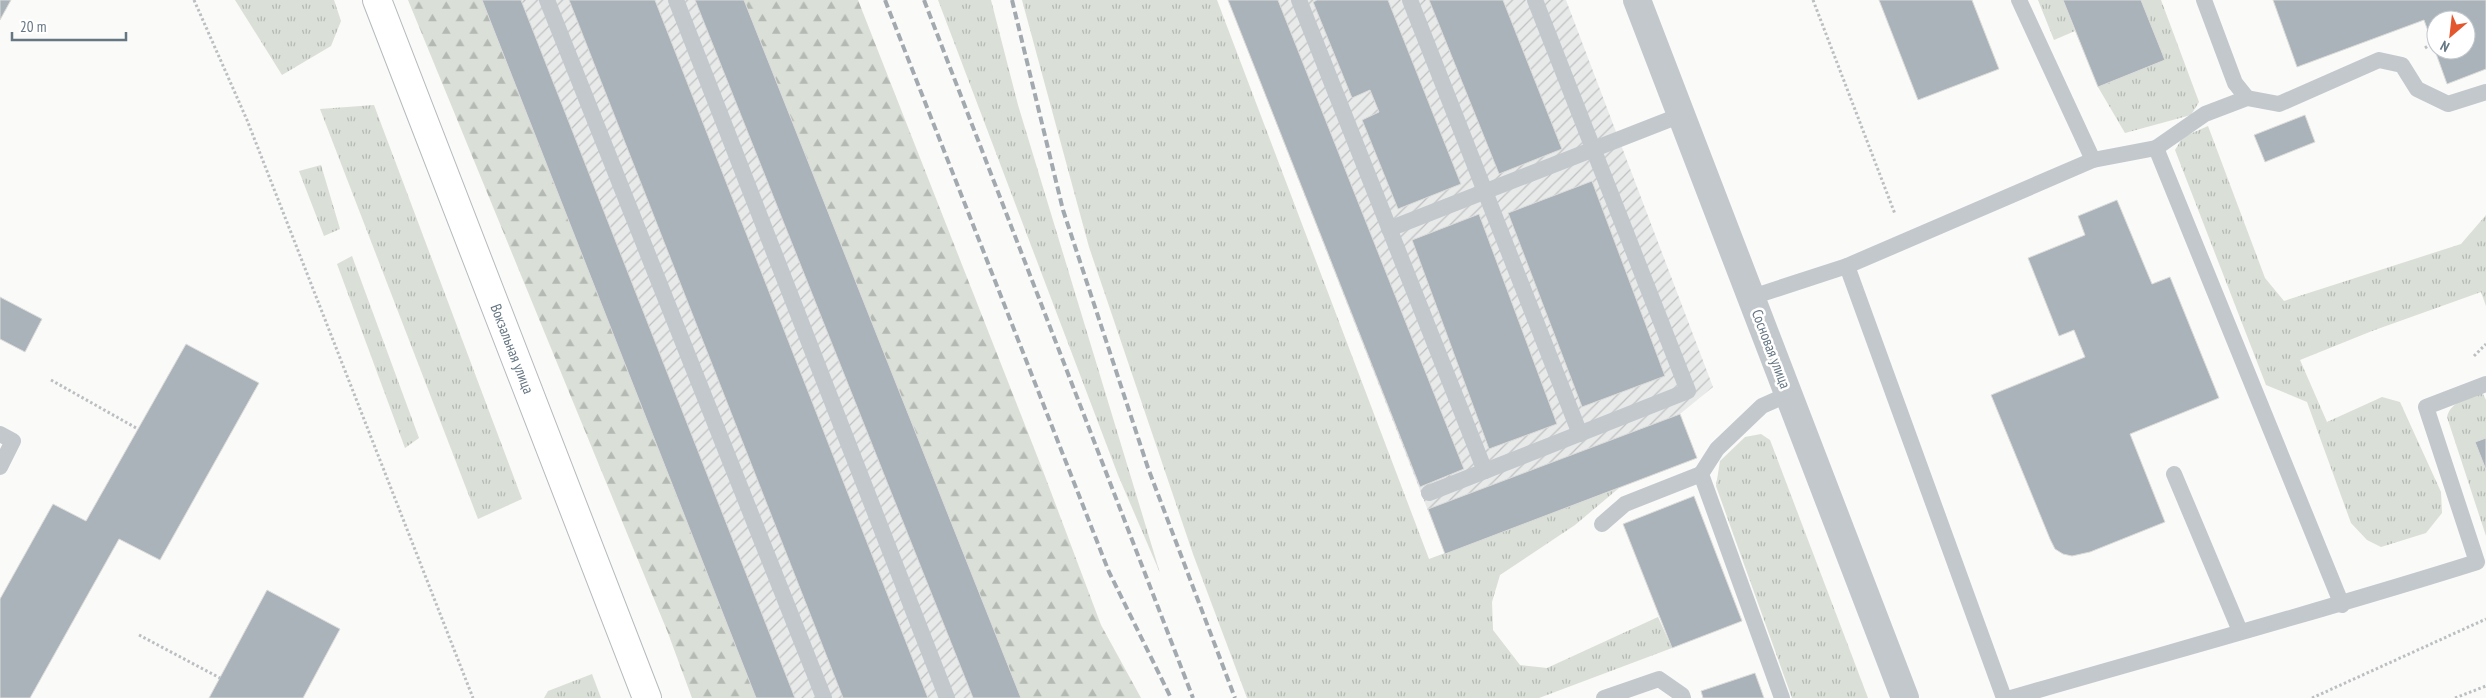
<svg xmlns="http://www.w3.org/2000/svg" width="2486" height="698" font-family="'PT Sans Narrow',sans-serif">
<defs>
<pattern id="industrial-furrows" width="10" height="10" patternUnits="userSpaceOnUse" patternTransform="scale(1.25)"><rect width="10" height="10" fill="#e8e9e9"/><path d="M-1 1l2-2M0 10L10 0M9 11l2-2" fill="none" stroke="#c0c1c2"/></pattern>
<pattern id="grass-tufts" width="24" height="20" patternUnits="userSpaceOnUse" patternTransform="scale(1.25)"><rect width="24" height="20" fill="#dadfd7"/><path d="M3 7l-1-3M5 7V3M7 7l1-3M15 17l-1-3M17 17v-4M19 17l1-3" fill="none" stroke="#b4b9b4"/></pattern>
<pattern id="forest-firs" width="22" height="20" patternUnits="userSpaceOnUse" patternTransform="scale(1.25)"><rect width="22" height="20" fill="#dadfd7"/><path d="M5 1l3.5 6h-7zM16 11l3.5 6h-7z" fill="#b4b9b4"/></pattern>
</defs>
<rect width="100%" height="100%" fill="#fafaf8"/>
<g fill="url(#industrial-furrows)">
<polygon points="482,0 744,0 1021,698 756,698"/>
<polygon points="1228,0 1566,0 1713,387 1680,414 1697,458 1445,554"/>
</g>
<g fill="url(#grass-tufts)">
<polygon points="235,0 334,0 341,21 331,46 282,75"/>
<polygon points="938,0 991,0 1018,105 1160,573 1118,475"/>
<polygon points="1022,0 1217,0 1429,559 1619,488 1575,525 1500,575 1492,602 1493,630 1520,665 1547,668 1658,617 1672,648 1539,698 1247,698 1193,554 1089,247"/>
<polygon points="2038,0 2063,0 2075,31 2054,40"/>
<polygon points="2141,0 2161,0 2199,102 2191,115 2125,133 2098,87 2165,60"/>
<polygon points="374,105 522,499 478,519 320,109"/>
<polygon points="2208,126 2265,278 2284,301 2461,244 2486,215 2486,306 2481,292 2372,331 2300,360 2327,422 2382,397 2400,402 2441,492 2442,513 2426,533 2381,547 2367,540 2351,523 2307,402 2266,385 2175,150 2183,137"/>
<polygon points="321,165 340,229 324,236 299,171"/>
<polygon points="352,256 419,438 405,448 337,264"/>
<path d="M 2482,392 L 2486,400 L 2486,438 L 2475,442 L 2486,469 L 2486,536 L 2447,417 C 2451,401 2469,398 2482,392 Z"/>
<polygon points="1761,434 1770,440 1868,698 1792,698 1716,486 1720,461 1745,437"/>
<polygon points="592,674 601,698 544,698 548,691"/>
</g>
<g fill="url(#forest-firs)">
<polygon points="408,0 482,0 756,698 692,698 668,633"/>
<polygon points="744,0 858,0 1043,471 1101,625 1141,698 1021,698"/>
</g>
<g fill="#aab3b9" stroke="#dcdcda" fill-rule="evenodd">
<polygon points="0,0 11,0 0,20"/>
<polygon points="482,0 521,0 795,698 756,698"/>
<polygon points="569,0 655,0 928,698 843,698"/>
<polygon points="695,0 744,0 1021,698 973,698"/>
<polygon points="1228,0 1278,0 1464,469 1420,487"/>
<polygon points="1317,0 1388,0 1461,184 1398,209 1362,120 1379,112 1370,90 1352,98 1313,2"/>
<polygon points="1429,0 1503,0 1562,149 1499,174"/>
<polygon points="1879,0 1972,0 1999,69 1918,100"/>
<polygon points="2063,0 2141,0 2165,60 2098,87"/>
<path d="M 2273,0 L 2486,0 L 2486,69 L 2447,84 L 2424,20 L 2297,67 ZM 2436,20 L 2466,20 L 2466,50 L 2436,50 Z"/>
<polygon points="2305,115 2315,142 2265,162 2254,135"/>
<polygon points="1592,181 1665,376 1582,407 1508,213"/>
<polygon points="2117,200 2152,284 2170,277 2219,398 2130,434 2165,522 2090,552 2072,556 2063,554 2055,549 2050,539 1991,395 2085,357 2074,330 2059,336 2028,258 2085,235 2078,216"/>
<polygon points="1479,214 1557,424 1489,449 1412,240"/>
<polygon points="0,297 42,319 25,352 0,339"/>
<polygon points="186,344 259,383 160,560 119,539 30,698 0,698 0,599 53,504 86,521"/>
<polygon points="1680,414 1697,458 1445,554 1428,509"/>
<polygon points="2486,438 2486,470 2475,442"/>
<polygon points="1694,496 1742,621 1672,648 1623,524"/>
<polygon points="267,590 340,629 303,698 209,698"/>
<polygon points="1755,673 1764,698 1703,698 1701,691"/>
</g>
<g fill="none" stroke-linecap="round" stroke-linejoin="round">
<defs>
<g id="primary">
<path id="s1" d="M 377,0 L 647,698"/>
</g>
</defs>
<use href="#primary" stroke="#b5babe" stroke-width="30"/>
<g stroke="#bbbfc2" stroke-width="3" stroke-dasharray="2.5 2.5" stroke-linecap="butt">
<polyline points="194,0 247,120 473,698"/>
<polyline points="1813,0 1895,214"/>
<polyline points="2425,48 2432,43"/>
<polyline points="2474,356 2486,344"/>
<polyline points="51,380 138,429"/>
<polyline points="139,635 220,678"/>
<polyline points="2312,698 2486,619"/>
<polyline points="2455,698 2486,686"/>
</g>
<g stroke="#c3c8cc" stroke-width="16">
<polyline points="547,0 824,698"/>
<polyline points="676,0 947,698"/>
<polyline points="1299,0 1485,471"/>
<polyline points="1410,0 1580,434"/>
<polyline points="2019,0 2093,160"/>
<polyline points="2204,0 2235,83 2247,98"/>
<polyline points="2156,148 2205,114 2247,98 2279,104 2379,60 2402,65 2417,89 2448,104 2486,92"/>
<polyline points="1389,229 1681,115"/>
<polyline points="1847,266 2004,698"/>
<polyline points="1752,297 1847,266 2093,160 2156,148 2342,605"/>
<polyline points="0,434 13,441 0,467"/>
<polyline points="2174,474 2240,631"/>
<polyline points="1429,493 1688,391 1535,0"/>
<polyline points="1602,524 1625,504 1701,474"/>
<polyline points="1604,698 1659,679 1682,695 1683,698"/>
<polyline points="1782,698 1701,474 1717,449 1762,406 1789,394"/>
<path d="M 2011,698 C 2166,653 2322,611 2477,562 L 2426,407 L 2486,384"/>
</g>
<polyline stroke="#c3c8cc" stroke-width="28" points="1637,0 1905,698"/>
<use href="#primary" stroke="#fff" stroke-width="28"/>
<g stroke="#a2aab0" stroke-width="4" stroke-dasharray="8 4" stroke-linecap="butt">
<polyline points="885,0 1109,572 1171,698"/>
<polyline points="924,0 1193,698"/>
<polyline points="1012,0 1063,210 1148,468 1235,698"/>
</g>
</g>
<g text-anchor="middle" stroke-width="5" stroke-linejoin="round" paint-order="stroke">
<g font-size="15" fill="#657683" stroke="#fff">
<text dy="5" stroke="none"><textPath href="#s1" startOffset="374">Вокзальная улица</textPath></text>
<text transform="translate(1771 349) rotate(69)" y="5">Сосновая улица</text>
</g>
</g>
<g transform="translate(2451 35) rotate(208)"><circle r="24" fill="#ffffff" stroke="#c1c8cd"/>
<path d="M0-4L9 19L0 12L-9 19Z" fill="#e4572e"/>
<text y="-8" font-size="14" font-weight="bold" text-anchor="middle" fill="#657683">N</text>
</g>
<path d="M12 32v8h114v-8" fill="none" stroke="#657683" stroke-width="2.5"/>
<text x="20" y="32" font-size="15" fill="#657683" stroke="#ffffff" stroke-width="4" paint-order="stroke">20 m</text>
</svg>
